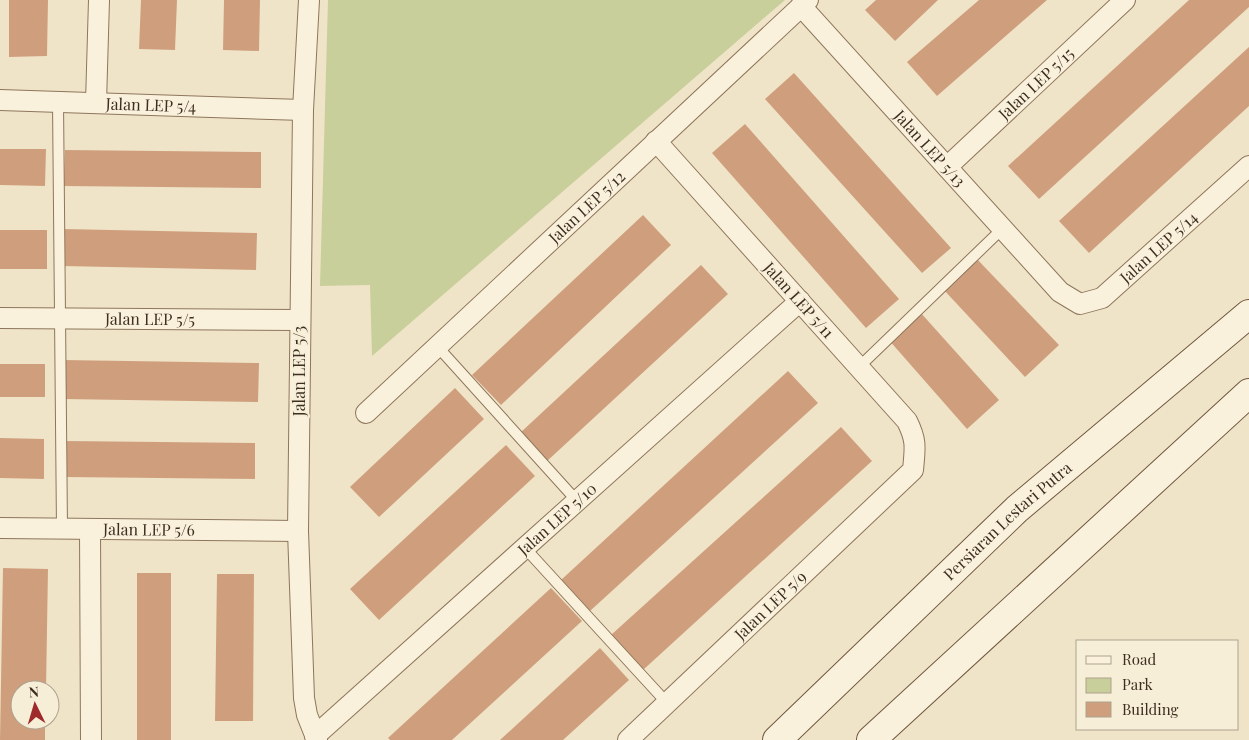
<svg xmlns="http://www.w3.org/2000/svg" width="1249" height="740" font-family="'Playfair Display',serif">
<rect width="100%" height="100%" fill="#f0e4c8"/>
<polygon fill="#c9cf9b" points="328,0 785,0 372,356 370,285 320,286"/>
<g fill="#cf9f7d">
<polygon points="9,0 48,0 47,56 9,57"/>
<polygon points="141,0 177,0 175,50 139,49"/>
<polygon points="224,0 260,0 259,51 223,50"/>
<polygon points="876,0 938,0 895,41 865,10"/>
<polygon points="979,0 1047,0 937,96 907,62"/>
<polygon points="1189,0 1249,0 1249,7 1039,199 1008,166"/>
<polygon points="1249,47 1249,106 1089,253 1059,221"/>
<polygon points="794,73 951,248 922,273 765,99"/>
<polygon points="745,124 899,299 866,328 712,153"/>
<polygon points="0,149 46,149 45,186 0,185"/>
<polygon points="65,150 261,152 261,188 64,186"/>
<polygon points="643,215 671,245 501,405 472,375"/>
<polygon points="63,229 257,233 256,270 62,266"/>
<rect x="0" y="230" width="47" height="39"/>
<polygon points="976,258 1059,345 1025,377 943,289"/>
<polygon points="701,265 728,294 546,462 520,433"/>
<polygon points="920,312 999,400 967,429 888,339"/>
<polygon points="63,360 259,363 258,402 62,399"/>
<rect x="0" y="364" width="45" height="33"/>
<polygon points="788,371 818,403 590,611 561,580"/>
<polygon points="455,388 484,419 379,517 350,487"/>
<polygon points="841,427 872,461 643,670 611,635"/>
<polygon points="0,438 44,439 44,479 0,478"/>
<polygon points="64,441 255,443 255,479 64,477"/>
<polygon points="506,445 535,476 379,620 350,589"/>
<polygon points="3,568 48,569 46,690 20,690 20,720 45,720 45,740 0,740"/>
<rect x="137" y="573" width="34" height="167"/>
<polygon points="217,574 254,574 253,721 215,721"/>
<polygon points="551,588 582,621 452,740 390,740 388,738"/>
<polygon points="600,648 629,680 563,740 500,740"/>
</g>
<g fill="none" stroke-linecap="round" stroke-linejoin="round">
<defs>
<g id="lane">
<polyline points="58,102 62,529"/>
<polyline points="437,346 577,501"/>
<polyline points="859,367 1002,229"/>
<polyline points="525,548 667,703"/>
</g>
<g id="street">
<polyline points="309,0 303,110 298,531 304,698 307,715 317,740"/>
<path id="s1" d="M 801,6 L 1060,292 L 1080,304 L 1102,298 L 1249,166"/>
<path id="s2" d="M 0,100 L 303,110"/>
<polyline points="96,103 99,0"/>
<path id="s3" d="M 947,167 L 1125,0"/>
<path id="s4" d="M 0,318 L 299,320"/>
<path id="s5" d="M 366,413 L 808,0"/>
<path id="s6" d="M 0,528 L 298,531"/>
<polyline points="90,529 91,740"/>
<path id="s7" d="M 315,736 L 800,301"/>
<path id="s8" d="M 628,740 L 913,470 C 915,448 917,441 907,421 L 656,141"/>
</g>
<g id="secondary">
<path id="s9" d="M 777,740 L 1017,509 L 1249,314"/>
<polyline points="871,740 1249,393"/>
</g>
</defs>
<use href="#lane" stroke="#8d765c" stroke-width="12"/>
<use href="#street" stroke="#8d765c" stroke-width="22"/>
<use href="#secondary" stroke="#6f573f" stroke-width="30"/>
<use href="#lane" stroke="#faf1dc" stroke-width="10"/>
<use href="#street" stroke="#faf1dc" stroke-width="20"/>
<use href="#secondary" stroke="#faf1dc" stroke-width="28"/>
</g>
<g text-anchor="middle" stroke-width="4" stroke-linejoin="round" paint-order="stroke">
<g font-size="16" fill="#3d2e20" stroke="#f7eed8">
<text dy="6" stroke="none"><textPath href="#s3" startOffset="122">Jalan LEP 5/15</textPath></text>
<text dy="6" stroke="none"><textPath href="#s2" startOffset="151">Jalan LEP 5/4</textPath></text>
<text dy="6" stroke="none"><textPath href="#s1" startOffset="192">Jalan LEP 5/13</textPath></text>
<text dy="6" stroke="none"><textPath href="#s5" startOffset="302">Jalan LEP 5/12</textPath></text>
<text dy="6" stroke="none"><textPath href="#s1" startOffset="508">Jalan LEP 5/14</textPath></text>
<text transform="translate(799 300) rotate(48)" y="6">Jalan LEP 5/11</text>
<text dy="6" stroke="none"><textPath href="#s4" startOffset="150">Jalan LEP 5/5</textPath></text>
<text transform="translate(299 371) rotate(-90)" y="6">Jalan LEP 5/3</text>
<text dy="6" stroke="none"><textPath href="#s7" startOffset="325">Jalan LEP 5/10</textPath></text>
<text dy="6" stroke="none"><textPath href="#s9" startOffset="318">Persiaran Lestari Putra</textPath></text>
<text dy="6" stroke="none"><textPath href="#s6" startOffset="149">Jalan LEP 5/6</textPath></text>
<text dy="6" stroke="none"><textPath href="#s8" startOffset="196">Jalan LEP 5/9</textPath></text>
</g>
</g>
<rect x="1076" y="640" width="162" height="90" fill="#f7eed8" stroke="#ada18e"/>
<rect x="1086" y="656" width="25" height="8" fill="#faf1dc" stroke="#ada18e"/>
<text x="1122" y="665" font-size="15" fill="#3d2e20">Road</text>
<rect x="1086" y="678" width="25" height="15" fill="#c9cf9b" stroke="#ada18e"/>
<text x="1122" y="690" font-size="15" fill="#3d2e20">Park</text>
<rect x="1086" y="702" width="25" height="15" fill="#cf9f7d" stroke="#ada18e"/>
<text x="1122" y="715" font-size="15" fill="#3d2e20">Building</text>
<g transform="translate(35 705) rotate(355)"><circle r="24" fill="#f7eed8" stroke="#ada18e"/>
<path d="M0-4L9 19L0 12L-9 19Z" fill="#9e2a2b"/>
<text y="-8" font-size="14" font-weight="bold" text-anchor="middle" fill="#3d2e20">N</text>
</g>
</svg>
